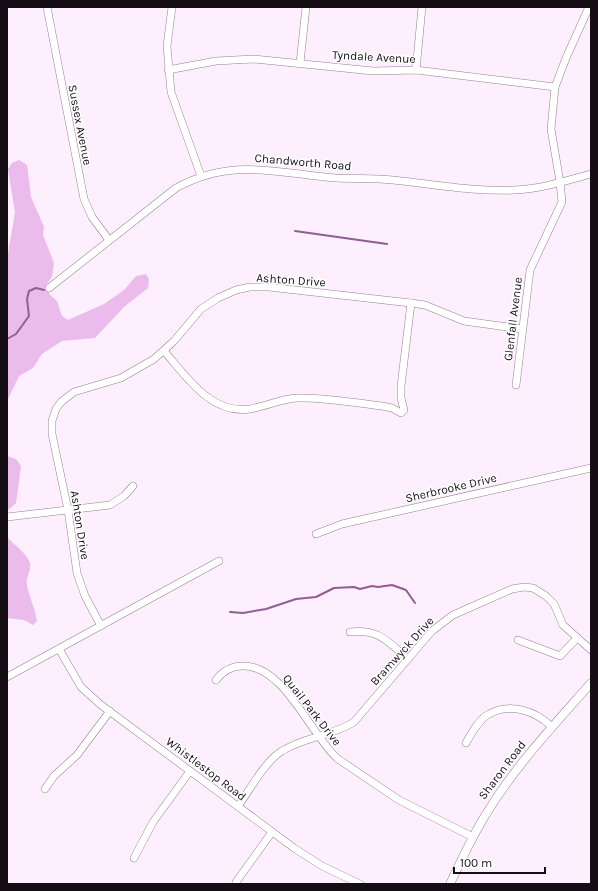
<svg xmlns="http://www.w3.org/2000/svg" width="598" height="891" font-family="Karla,sans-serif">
<rect width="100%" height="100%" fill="#feefff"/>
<g fill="#ebbbec">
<polygon points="19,160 27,165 31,197 44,227 43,235 54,263 52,277 46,285 50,295 57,301 62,316 68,320 104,304 124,290 136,276 146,274 149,279 148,288 124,307 95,338 62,341 42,354 33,368 19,376 7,401 7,259 15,213 8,169 12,163"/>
<polygon points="7,456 16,459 21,466 16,503 7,511"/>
<path d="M 7,537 C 14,545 26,552 30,563 C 32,571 25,577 27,585 C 29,597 35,608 37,621 L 33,625 L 24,620 L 7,618 Z"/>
</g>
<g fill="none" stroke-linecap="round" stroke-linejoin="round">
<g stroke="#915e93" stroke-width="2">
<polyline points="295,231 387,244"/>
<polyline points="7,339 16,334 29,316 27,299 29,291 36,288 44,290"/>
<polyline points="230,612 243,613 266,609 296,599 316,597 334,588 354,587 360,589 372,586 378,587 392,585 406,590 415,603"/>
</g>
<defs>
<g id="minor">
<polyline points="47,7 84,199 92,217 109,240"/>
<polyline points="172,7 167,46 171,92 201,176"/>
<polyline points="300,63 306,7"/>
<polyline points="168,70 216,61 253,59 373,71 416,70 555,87"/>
<polyline points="416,70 422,7"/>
<path d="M 49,288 L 176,188 C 232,157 277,173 336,178 C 355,179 374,178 393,180 C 433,184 474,192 514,190 C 540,189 566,181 591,174"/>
<path d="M 164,351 C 186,376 211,415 250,409 C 266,406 281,399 297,398 C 325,397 354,403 382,406 L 392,408 L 401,413 L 404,410 L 401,398 L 401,386 L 411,303"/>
<polyline points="516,385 530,270 562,202 560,182 551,129 555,87 566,58 589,7"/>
<polyline points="7,517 110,505 124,496 133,486"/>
<polyline points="316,534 342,524 591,468"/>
<polyline points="101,626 85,596 77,573 68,510 52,434 52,421 56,409 61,402 74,392 121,378 154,359 174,341 201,309 218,298 236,290 250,287 269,287 411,303 425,305 464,321 522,329"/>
<path d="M 350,632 C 380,629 387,641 408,659"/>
<polyline points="518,640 560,656 577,638"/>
<polyline points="59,649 81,687 101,705 294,848 322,866 360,884"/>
<polyline points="7,677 219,561"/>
<path d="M 216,680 C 223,671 231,666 242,666 C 284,664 311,736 338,759 L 399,800 L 473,837"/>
<path d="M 466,743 C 471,734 479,719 489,714 C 510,702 535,711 551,726"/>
<polyline points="45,789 54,776 77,755 110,711"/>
<path d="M 238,806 C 250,790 265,761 282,751 C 304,737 332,736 354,722 L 432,631 L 453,615 L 512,589 L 524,587 L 533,588 L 546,596 L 554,604 L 563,625 L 591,650"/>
<polyline points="134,858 153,822 190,771"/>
<polyline points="236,882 272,832"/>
</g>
<path id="major" d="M 450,884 C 462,859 473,834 488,811 C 517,764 555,724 591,683"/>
</defs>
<use href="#minor" stroke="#928192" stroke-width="8"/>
<use href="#major" stroke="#928192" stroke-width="9"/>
<use href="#minor" stroke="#fff" stroke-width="7"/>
<use href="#major" stroke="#fff" stroke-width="8"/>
</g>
<g text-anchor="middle" stroke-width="3" stroke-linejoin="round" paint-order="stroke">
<g font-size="12" fill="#140e14" stroke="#fff">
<text transform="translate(374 57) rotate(3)" y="4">Tyndale Avenue</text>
<text transform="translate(80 125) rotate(79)" y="4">Sussex Avenue</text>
<text transform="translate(303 162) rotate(5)" y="4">Chandworth Road</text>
<text transform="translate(291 280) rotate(4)" y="4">Ashton Drive</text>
<text transform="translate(513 319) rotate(-83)" y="4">Glenfall Avenue</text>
<text transform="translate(451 488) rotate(-13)" y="4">Sherbrooke Drive</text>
<text transform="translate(80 525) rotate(81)" y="4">Ashton Drive</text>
<text transform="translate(402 651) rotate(-48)" y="4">Bramwyck Drive</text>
<text transform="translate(312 710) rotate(52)" y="4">Quail Park Drive</text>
<text transform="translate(206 769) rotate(37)" y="4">Whistlestop Road</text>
<text transform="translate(502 770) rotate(-53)" y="4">Sharon Road</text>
</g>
</g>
<rect width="598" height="891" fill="none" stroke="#140e14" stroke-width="16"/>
<path d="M454 867v6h91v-6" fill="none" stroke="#140e14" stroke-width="2"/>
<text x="460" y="867" font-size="12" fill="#140e14" stroke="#ffffff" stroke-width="3" paint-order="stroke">100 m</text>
</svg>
